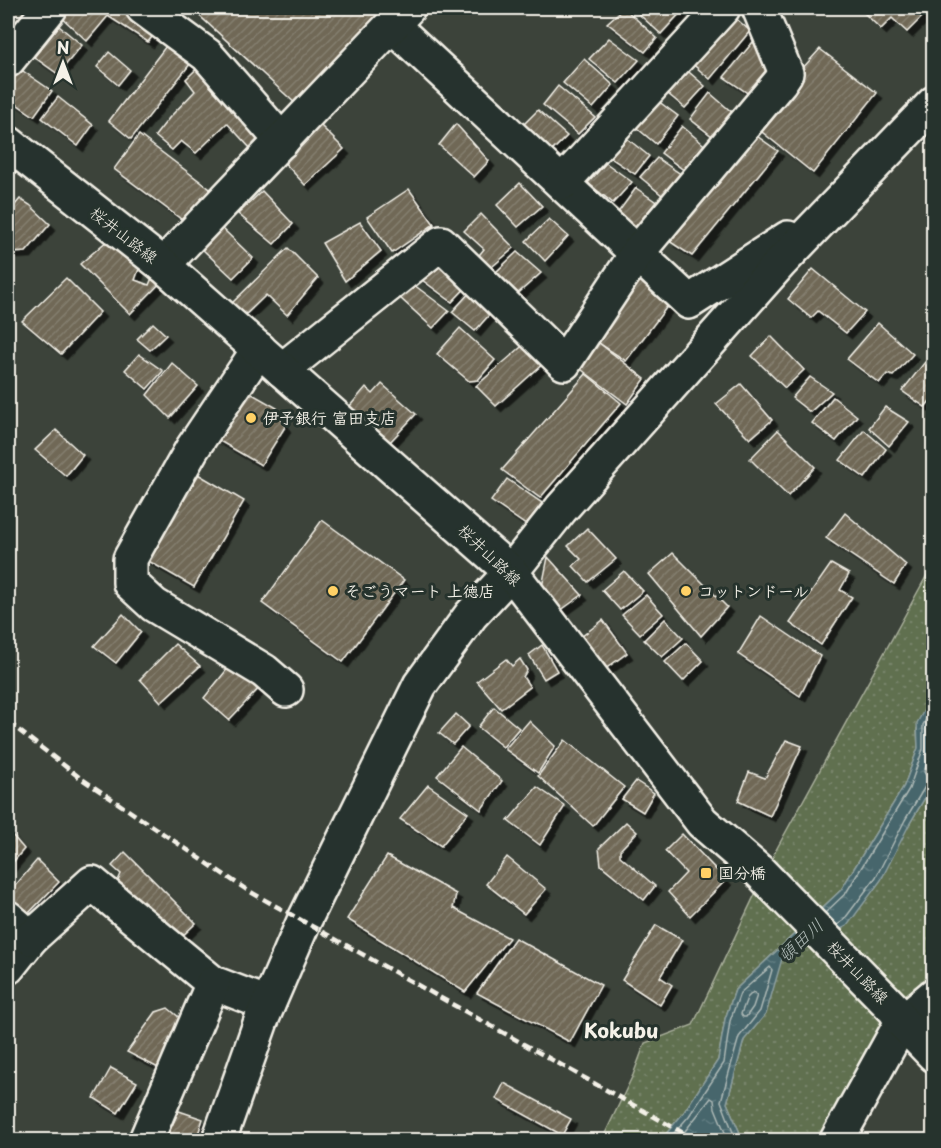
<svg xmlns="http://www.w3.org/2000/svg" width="941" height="1148" font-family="'Playpen Sans','Klee One',sans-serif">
<defs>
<pattern id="grass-dots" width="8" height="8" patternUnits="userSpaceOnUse" patternTransform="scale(1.5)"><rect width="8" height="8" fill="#606f50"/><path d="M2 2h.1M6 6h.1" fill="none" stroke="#778469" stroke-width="1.8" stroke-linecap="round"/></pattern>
<pattern id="water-ripples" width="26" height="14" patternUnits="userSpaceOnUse" patternTransform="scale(1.5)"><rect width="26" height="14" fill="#46666c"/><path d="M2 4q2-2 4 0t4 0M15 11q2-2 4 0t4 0" fill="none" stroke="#617c81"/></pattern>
<pattern id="building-hatch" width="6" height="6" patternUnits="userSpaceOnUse" patternTransform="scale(1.5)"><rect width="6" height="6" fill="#6f6857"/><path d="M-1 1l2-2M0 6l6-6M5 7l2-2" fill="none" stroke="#847e6f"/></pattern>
<filter id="shadow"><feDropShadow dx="5.5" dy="5.5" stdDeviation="0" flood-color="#0009"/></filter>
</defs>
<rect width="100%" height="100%" fill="#3c433a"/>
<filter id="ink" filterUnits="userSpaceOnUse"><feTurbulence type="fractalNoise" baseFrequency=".0167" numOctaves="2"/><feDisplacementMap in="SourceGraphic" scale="12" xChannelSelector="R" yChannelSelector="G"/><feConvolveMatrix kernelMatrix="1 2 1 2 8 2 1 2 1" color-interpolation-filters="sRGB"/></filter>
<g filter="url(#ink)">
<g fill="url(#grass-dots)" stroke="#aab09c" stroke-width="1.5">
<polygon points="933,564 933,695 917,729 918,748 904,786 841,890 735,990 725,1019 718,1060 684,1112 661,1140 602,1140 633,1075 645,1043 693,1025 776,850"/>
<polygon points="933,784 933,979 816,1140 743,1140 727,1103 744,1040 766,1014 781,959 910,823"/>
</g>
<polygon fill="url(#water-ripples)" stroke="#8c9e9e" stroke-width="1.5" points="933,694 933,784 910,823 881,880 847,926 782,959 766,1014 744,1040 727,1103 743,1140 661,1140 684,1112 718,1060 725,1019 735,990 841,890 904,786 918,748 917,723"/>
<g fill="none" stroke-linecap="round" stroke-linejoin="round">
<g stroke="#aeb9b6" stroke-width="1.5">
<polyline points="934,721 930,727 931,750 924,772 926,775 934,774"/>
<polyline points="825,913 846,893 909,789 923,749 923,725 934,706"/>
<polyline points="837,925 843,921 876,877 905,820 926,785 934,782"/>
<polygon points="753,992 757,995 753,1007 746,1017 743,1017 741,1014 747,998"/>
<polyline points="668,1140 689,1116 724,1063 730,1021 740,993 770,967 772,970 760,1011 739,1037 721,1101 736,1140"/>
<polyline points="678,1140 711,1098 714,1100 715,1108 728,1140"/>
</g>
</g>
<g fill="url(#building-hatch)" stroke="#f4f1e8" stroke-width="1.5" filter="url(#shadow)">
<polygon points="60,8 131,8 159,28 148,42 108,16 87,41 56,12"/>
<polygon points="191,8 386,8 297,105"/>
<polygon points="624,8 657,38 645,52 607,23"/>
<polygon points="632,8 676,8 681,12 661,34"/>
<polygon points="864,8 931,8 907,32 892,18 881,29 861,10"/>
<polygon points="731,14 750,31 710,79 689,61"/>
<polygon points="59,26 82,45 58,74 34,57"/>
<polygon points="609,38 639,60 618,83 589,59"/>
<polygon points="169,42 194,59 131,139 109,121"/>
<polygon points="753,42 774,59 749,94 724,77"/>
<polygon points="820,49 877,93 813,173 752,124"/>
<polygon points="109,52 130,70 118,85 97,67"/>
<polygon points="584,59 613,85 593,108 563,83"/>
<polygon points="204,62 267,132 252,150 227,123 196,153 181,141 172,150 155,136 169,118 195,91 186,79"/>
<polygon points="682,66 705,86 685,108 662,89"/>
<polygon points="20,69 52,91 34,116 8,98 8,86"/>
<polygon points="558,86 595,117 578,134 543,105"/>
<polygon points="710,93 734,114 712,136 690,119"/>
<polygon points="58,97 93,125 78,146 42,118"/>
<polygon points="654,98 678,116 656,144 632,124"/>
<polygon points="538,110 567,136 548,155 519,129"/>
<polygon points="319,124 344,149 305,185 281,159"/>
<polygon points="456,124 489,161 474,177 439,145"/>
<polygon points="682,126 709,149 689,174 661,153"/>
<polygon points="754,134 778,151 692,256 669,241"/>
<polygon points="139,135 214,192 189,225 114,169"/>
<polygon points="624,136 649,156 635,174 608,156"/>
<polygon points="657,158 685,177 668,200 640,177"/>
<polygon points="606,163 632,182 613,203 588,183"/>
<polygon points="520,183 542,206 518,227 497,205"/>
<polygon points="636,188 662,206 638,236 614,218"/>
<polygon points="409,189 434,224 392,253 367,217"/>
<polygon points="262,191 293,224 274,244 238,214"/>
<polygon points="20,199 30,205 50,224 26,252 11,253 8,250 8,213"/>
<polygon points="481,214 514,248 487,271 476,259 484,249 464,231"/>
<polygon points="549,219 568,236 545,261 526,241"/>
<polygon points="360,222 381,251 345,281 322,243"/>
<polygon points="222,228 253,258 233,278 201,248"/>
<polygon points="108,240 141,263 135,280 149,285 154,273 163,280 130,314 80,264"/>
<polygon points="288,248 318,278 287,315 266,295 242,318 229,306"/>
<polygon points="517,252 541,273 515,296 493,275"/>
<polygon points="439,256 471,282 452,302 418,277"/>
<polygon points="813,269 865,312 846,333 818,311 811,318 788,299"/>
<polygon points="631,271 672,300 626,361 588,336"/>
<polygon points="66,278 100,312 61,354 22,321"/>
<polygon points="414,285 449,311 433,328 399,297"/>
<polygon points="473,289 496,307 475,331 452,312"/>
<polygon points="153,323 166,335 150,350 137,339"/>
<polygon points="878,323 913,354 893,376 887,374 879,383 847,359"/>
<polygon points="460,328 495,360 478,380 469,381 437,354"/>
<polygon points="771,336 804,370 785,388 752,356"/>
<polygon points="527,342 546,361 496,406 476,386"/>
<polygon points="599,343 645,379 627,404 578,367"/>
<polygon points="139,354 163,371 147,389 125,370"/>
<polygon points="925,362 934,368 934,396 925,407 902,391"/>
<polygon points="172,363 198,386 170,418 147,395"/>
<polygon points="586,374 621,403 540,498 502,470"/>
<polygon points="810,377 832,392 810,412 792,398"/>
<polygon points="382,384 416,414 389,443 349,407 366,387 373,394"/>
<polygon points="741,384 772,420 750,439 716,404"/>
<polygon points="238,386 277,408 285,427 261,465 211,436"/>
<polygon points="833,397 857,416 836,441 812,423"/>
<polygon points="885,407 909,422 889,446 869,428"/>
<polygon points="56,430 83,455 66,476 35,450"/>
<polygon points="778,430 815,467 788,496 750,459"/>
<polygon points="864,430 886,449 865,478 840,460"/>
<polygon points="196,473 244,501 194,587 145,559"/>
<polygon points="507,479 542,503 526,525 491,501"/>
<polygon points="845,513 906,565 894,584 826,538"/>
<polygon points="322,520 404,580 343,662 262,603"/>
<polygon points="587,528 616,559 588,582 573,566 581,559 568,546"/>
<polygon points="673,553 727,607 701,636 649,574"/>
<polygon points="548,557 582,595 557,613 541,592"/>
<polygon points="831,564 849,574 840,590 852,597 821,645 790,623"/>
<polygon points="624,571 643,591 620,610 602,590"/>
<polygon points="646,595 663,614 640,634 622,615"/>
<polygon points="123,614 141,632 116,663 94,646"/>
<polygon points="761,616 820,656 800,696 738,654"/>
<polygon points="665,619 683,638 662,657 644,640"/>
<polygon points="603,620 627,653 601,672 581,637"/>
<polygon points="686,643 703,661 683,681 665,662"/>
<polygon points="175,644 200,666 161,702 140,679"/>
<polygon points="542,645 557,671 544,679 529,655"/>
<polygon points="506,659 512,666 520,659 527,670 523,677 530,687 501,709 477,681"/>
<polygon points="233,662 261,686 229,720 204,698"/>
<polygon points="494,707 519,728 503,747 478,727"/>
<polygon points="456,714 469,726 453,744 439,733"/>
<polygon points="529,721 555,746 538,773 505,749"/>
<polygon points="565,740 624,787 593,826 538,776"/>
<polygon points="786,740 802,746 770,816 738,801 749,772 765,778"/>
<polygon points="461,747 502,781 481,810 437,776"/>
<polygon points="636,781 654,793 643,812 622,799"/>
<polygon points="428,785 468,813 441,846 400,819"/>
<polygon points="537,787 565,806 540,845 508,821"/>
<polygon points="626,822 637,832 620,850 620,856 655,886 644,900 601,865 599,848"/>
<polygon points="8,830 24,849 8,868"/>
<polygon points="682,834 726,880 690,916 668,892 686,873 665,851"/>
<polygon points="125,852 196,923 178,940 117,883 121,874 112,866"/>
<polygon points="387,856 456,894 453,908 509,938 465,992 347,919"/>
<polygon points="507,857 546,889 524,914 486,884"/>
<polygon points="37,860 59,882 24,918 8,903 8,894"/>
<polygon points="656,925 682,940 660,977 672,985 660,1005 622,980"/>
<polygon points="515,938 601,985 570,1042 477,993"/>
<polygon points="168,1008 187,1024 168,1073 127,1052 156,1012"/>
<polygon points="111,1068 137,1082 118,1113 94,1098"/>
<polygon points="504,1083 571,1119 562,1135 496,1099"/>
<polygon points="179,1111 203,1119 196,1140 165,1140"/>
</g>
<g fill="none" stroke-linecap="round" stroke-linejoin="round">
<defs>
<g id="minor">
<polyline points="143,8 207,55 282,141"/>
<polyline points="392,25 689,302 788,238"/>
<polyline points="8,60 50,8"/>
<polyline points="562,183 723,8"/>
<polyline points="163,265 408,8"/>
<polyline points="259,349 192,449 130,559 130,583 154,605 264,671 286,690"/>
<polyline points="282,370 441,243 564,363 637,253 780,82 786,73 759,8"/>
<polyline points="8,918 31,938 8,967"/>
<polyline points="31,938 92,883 213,983 268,1004"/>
<polyline points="146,1140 213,983"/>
<polyline points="219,1140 261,1021 304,921 420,685 471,615 511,572 561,509 780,263 934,103"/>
<polyline points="837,1140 902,1022 934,995"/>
</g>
<polyline id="major" points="8,143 163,265 511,572 702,822 760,872 895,1010 902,1022 934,1055"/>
</defs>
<use href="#minor" stroke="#f4f1e8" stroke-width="38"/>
<use href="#major" stroke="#f4f1e8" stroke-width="38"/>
<use href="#minor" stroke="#26332d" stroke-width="33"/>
<use href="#major" stroke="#26332d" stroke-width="33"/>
<polyline stroke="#f4f1e8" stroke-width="4.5" stroke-dasharray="9 4.5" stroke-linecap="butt" points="8,722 79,777 247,890 696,1140"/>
</g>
</g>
<g fill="#ffd166" stroke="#26332d" stroke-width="2">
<circle cx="251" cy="418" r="6"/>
<circle cx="333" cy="591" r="6"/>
<circle cx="686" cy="591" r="6"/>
<rect x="700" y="867" width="12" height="12" rx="3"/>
</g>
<g text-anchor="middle" stroke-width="6" stroke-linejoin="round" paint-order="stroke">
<g font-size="16" fill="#f4f1e8" stroke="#26332d">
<text transform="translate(124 235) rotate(38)" y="6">桜井山路線</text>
<text transform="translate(490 555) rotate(44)" y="6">桜井山路線</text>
<text transform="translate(858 972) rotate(46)" y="6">桜井山路線</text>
</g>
<g font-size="16" font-weight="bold" fill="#f4f1e8" stroke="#26332d" text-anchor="start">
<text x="263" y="424">伊予銀行 富田支店</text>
<text x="345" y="597">そごうマート 上徳店</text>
<text x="698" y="597">コットンドール</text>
<text x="718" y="879">国分橋</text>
</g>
<g font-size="18" font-style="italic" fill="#aeb9b6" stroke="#26332d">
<text transform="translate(801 941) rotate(-43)" y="6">頓田川</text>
</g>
<g font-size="20" font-weight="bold" fill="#f4f1e8" stroke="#26332d">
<text x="621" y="1038">Kokubu</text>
</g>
</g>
<rect width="941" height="1148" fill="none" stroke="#26332d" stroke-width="30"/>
<rect x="15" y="15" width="911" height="1118" fill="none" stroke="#f4f1e8" stroke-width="2" filter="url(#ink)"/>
<g transform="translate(63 63)" stroke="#26332d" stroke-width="4.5" paint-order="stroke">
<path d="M0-4.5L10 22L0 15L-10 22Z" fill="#f4f1e8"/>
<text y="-9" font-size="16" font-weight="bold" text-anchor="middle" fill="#f4f1e8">N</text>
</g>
</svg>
